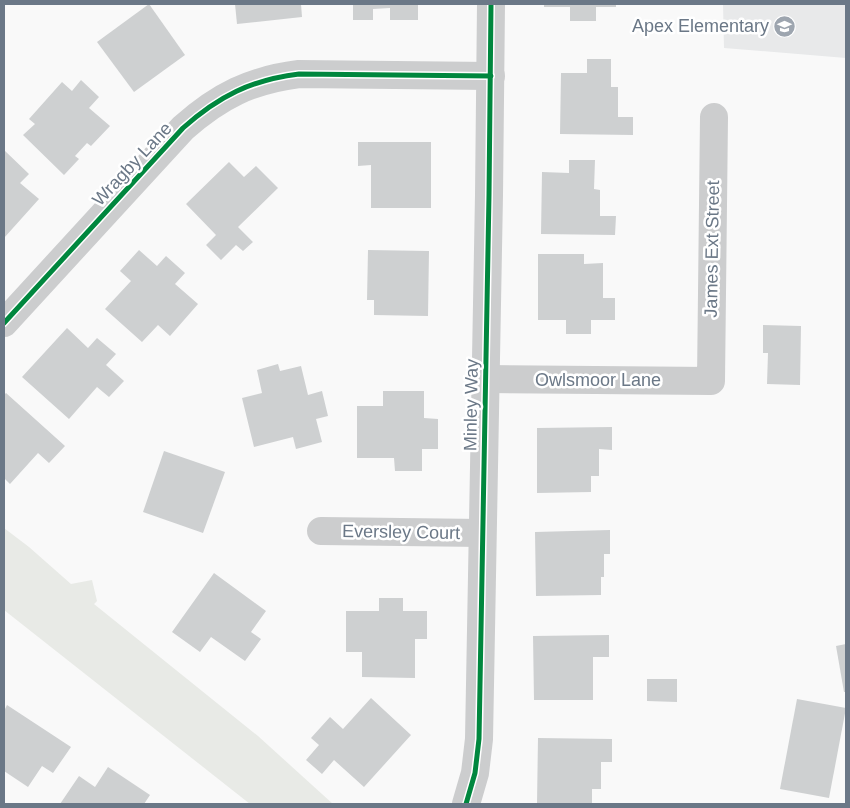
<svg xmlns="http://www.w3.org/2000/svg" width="850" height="808" font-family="Arial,sans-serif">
<rect width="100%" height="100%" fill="#f9f9f9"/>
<polygon fill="#e8e9ea" points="723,4 846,4 846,58 724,48"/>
<polygon fill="#e8eae6" points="4,528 29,547 71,584 92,580 97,601 94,604 258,736 333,804 250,804 4,610"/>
<g fill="#ced0d1">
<polygon points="149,4 185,55 134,92 97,42"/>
<polygon points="235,4 301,4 302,17 237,24"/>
<polygon points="353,4 418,4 418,20 390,20 390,8 373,9 373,20 353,20"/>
<polygon points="544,4 616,4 616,7 596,7 596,21 570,21 570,7 544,7"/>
<polygon points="587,59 611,59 611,87 618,87 618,117 633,117 633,135 560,134 561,73 587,73"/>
<polygon points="81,80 99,97 89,108 110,126 91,146 87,143 75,156 79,159 64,175 23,135 35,124 29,119 62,82 72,91"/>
<polygon points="358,142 431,142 431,208 371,208 371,165 358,166"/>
<polygon points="4,150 29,174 20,183 39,199 4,238"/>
<polygon points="569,160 595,160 594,189 600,190 600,216 616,216 615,235 541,234 542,172 569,173"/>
<polygon points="229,162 244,177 256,166 278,188 238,227 253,242 243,251 236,245 221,260 206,245 216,235 186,204"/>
<polygon points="139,250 157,266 166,256 185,273 175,284 198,304 170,336 158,325 142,342 105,309 131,281 120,271"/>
<polygon points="368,250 429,251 428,316 374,315 374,300 367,300"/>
<polygon points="538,254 584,254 584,264 603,263 603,298 615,298 615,320 591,320 591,334 566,334 566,320 538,320"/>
<polygon points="763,325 801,326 800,385 767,384 768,353 763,353"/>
<polygon points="67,328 88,348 97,338 116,354 106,365 124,381 109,397 97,387 69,419 22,377"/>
<polygon points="278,364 280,371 301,366 308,395 322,391 328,416 316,419 322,442 296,449 293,437 254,447 242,398 262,393 257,370"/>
<polygon points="383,391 424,391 424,418 438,419 438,449 422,449 422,471 395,471 394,458 357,458 357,406 383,406"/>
<polygon points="6,393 65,446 49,463 38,453 10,484 4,478 4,395"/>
<polygon points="612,427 612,450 599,449 599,476 591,476 591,492 537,493 537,428"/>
<polygon points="164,451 225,472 203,533 143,512"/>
<polygon points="610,530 610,554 604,554 604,577 601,577 601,595 536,596 535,532"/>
<polygon points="214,573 266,611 251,632 261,639 245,661 211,637 200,652 172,632"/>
<polygon points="379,598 403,598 403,611 427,611 427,639 415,639 415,678 362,677 362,652 346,652 346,611 379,611"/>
<polygon points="609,635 609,657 593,657 593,700 534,700 533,636"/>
<polygon points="846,644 846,692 844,692 836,646"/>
<polygon points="647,679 677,679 677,702 647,701"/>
<polygon points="371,698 411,735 364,787 334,760 322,774 306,760 319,745 311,738 330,717 343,729"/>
<polygon points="797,699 846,708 829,798 780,789"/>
<polygon points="7,705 71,747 53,773 42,766 28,787 4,771 4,711"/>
<polygon points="538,738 612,739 612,762 601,762 601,789 592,789 592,804 537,804"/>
<polygon points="108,767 150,795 144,804 60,804 79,776 95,787"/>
</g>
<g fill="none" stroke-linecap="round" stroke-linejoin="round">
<g stroke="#cccdce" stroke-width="28">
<path d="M 4,323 L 183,128 C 219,96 251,80 299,74 L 491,76"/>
<polyline points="485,379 711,381 714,117"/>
<polyline points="321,531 482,533"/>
<polyline points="466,804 475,773 479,739 489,195 491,4"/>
</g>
<defs>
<g id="cycleway">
<path d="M 4,323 L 183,128 C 219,96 251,80 299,74 L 491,76"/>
<polyline points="466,804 475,773 479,739 489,195 491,4"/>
</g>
</defs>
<use href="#cycleway" stroke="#fff" stroke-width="8"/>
<use href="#cycleway" stroke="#00873e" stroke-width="5"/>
</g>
<defs>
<symbol id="school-disc" viewBox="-11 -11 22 22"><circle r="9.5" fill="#9da5af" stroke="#fff"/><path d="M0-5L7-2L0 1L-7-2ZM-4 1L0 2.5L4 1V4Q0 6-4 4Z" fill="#fff"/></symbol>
</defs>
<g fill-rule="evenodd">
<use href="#school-disc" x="772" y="14" width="25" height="25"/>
</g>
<g text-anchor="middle" stroke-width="5" stroke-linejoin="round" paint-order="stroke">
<g font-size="18" fill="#6b7887" stroke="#fff" text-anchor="end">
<text x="769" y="32">Apex Elementary</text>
</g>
<g font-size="18" fill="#6b7887" stroke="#fff">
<text transform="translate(132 164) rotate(-47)" y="6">Wragby Lane</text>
<text transform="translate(712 249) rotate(-89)" y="6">James Ext Street</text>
<text x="598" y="386">Owlsmoor Lane</text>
<text transform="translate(471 405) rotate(-89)" y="6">Minley Way</text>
<text transform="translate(401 532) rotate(1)" y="6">Eversley Court</text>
</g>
</g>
<rect width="850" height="808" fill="none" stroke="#6b7887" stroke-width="10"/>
</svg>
